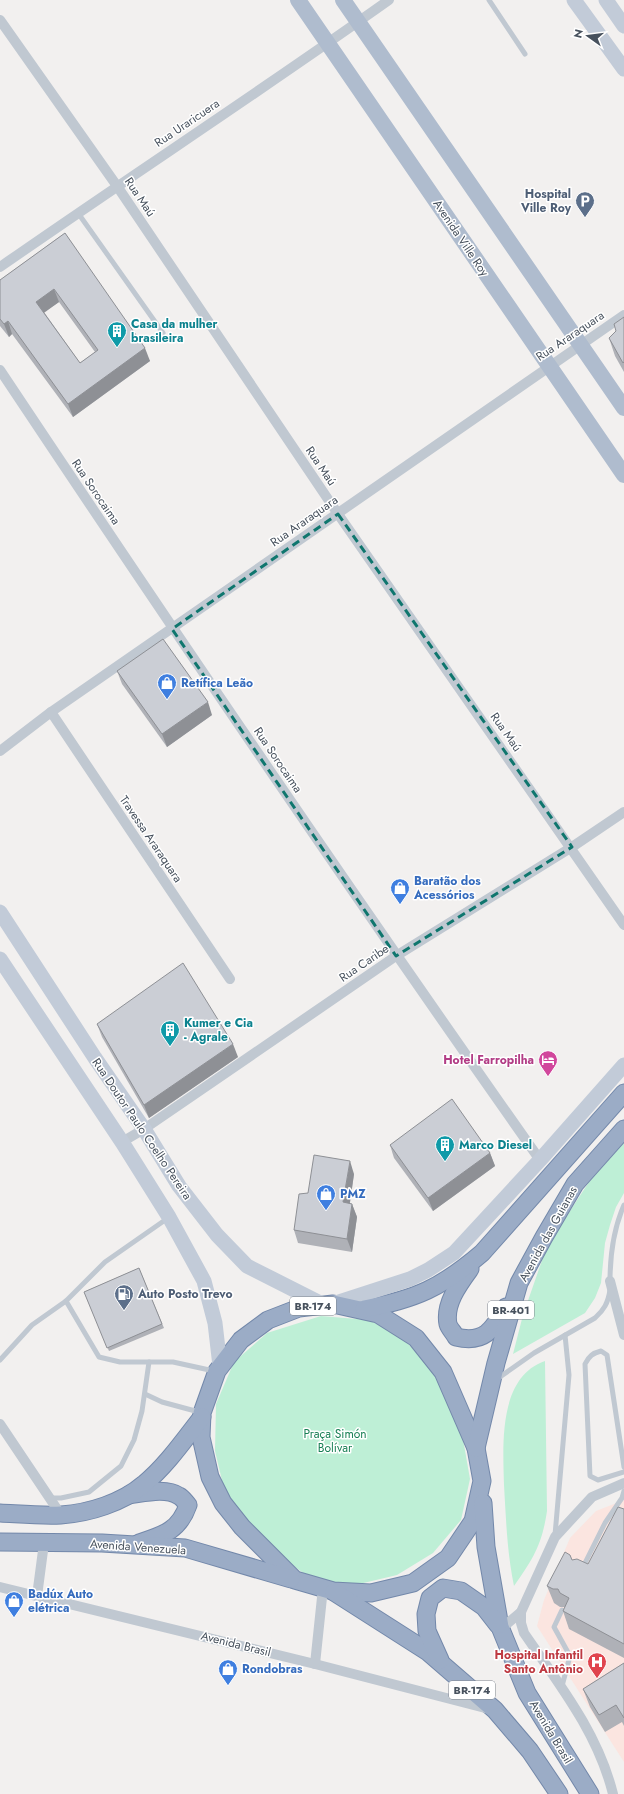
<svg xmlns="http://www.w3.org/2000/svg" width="624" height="1794" font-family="Jost,sans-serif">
<rect width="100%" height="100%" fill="#f2f0ef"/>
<polygon fill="#fbe5e0" points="624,1500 624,1762 537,1626 544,1600 570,1538 596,1511"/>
<g fill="#beefd6">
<polygon points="624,1143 624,1193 616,1207 610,1225 605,1243 601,1283 595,1298 585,1313 513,1354 523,1315 547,1246 589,1182"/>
<polygon points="321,1316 369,1320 403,1338 430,1368 443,1390 463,1439 470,1479 461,1520 433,1553 397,1575 355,1585 313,1580 277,1554 249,1527 225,1493 215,1451 216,1404 234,1362 267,1333"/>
<path d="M 545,1361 L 547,1511 C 542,1545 533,1559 514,1586 C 507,1552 506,1519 504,1485 C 503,1445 498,1377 545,1361 Z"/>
</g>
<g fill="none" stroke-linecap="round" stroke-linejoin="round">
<defs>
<g id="trunk">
<path d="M 470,1269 C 459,1284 444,1304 448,1324 C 449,1328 454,1333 456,1337 C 485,1344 493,1329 506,1307"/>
<polygon points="333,1304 378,1314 416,1338 443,1372 476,1448 482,1481 473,1521 448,1558 413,1583 371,1593 333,1591 295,1580 242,1527 223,1503 210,1477 201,1437 202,1413 217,1371 241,1340 268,1320 299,1308"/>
<path d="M 364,1309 C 416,1299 441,1288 482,1253 L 624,1093"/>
<polyline points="476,1448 496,1363 519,1283 544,1237 575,1184 624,1129"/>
<path d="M 129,1495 C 144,1493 166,1487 179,1496 C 183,1498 185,1502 188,1505 C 179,1531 163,1535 139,1543"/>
<polyline points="483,1503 486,1547 500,1627 527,1693 590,1794"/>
<path d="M 0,1513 C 20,1514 41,1516 61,1515 C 89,1513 122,1503 144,1484 C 166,1466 184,1440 202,1417"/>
<polyline points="0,1542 102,1543 185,1548 291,1579"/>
<polyline points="334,1592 428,1652 495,1710 530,1751 559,1794"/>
<polyline points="440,1660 427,1631 426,1614 430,1598 443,1588 461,1591 484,1607 498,1625"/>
</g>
</defs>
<use href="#trunk" stroke="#7388aa" stroke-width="19"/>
<g stroke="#c0c8d1" stroke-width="5">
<polyline points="489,0 525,54"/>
<polyline points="78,213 163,333"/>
<path d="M 610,1282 C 610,1255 613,1230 624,1205"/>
<polyline points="0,1360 32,1325 66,1301 105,1262 168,1218"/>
<polyline points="149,1362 173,1362 214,1371"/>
<path d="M 497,1379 L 534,1353 L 595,1318 C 604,1310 608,1303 610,1290"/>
<polyline points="145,1394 162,1402 199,1412"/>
<path d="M 624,1467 L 607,1355 L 601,1351 C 593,1353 589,1356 585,1364 L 590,1476 L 598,1480 L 624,1472"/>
<polyline points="50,1498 61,1498 89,1492 121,1466 134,1440 142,1411 149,1362 120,1362 99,1357 66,1301"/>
<polyline points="555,1535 569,1375 565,1335"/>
<polyline points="583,1567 605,1523 622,1498 624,1491"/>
<polyline points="562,1686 570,1656 554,1627 562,1610"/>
</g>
<g stroke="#c0c8d1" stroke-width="10">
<polyline points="0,20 117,186 338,514 624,925"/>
<path d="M 0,267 C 129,177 261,91 389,0"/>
<path d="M 0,370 C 177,636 356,899 540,1160"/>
<polyline points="51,712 230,979"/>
<polyline points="0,751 51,712 624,315"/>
<polyline points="122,1142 144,1129 396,956 572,847 624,812"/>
<polyline points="610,1281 624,1335"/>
<polyline points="0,1424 61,1515"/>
<polyline points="0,1587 315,1664 489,1709"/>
<polyline points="37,1596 44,1543"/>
<path d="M 521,1612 L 521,1623 L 524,1633 C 559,1684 598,1733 613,1794"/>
<polyline points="500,1627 508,1623 521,1612 555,1537 592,1497 624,1483"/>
<polyline points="315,1664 323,1588"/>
</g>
<g stroke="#c2cbd8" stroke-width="15">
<polyline points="574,0 624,69"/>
<polyline points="606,0 624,26"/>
<polyline points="0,912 95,1058 144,1129 179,1186 217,1235 247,1266 324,1305"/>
<polyline points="0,959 122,1142 169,1217 204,1281 215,1323 220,1366"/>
<polyline points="333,1304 410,1279 428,1270 454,1253 540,1160 624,1065"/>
</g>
<g stroke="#afbcce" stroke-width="16">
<polyline points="298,0 624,475"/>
<polyline points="343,0 624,408"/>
</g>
<use href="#trunk" stroke="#9bacc6" stroke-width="17"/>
</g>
<g fill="#afb1b7" fill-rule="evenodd">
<path d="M 65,233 L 150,361 L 73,417 L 12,334 L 9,337 L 0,326 L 0,280 ZM 59,302 L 95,352 L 80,363 L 44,312 Z"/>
<polygon points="624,317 624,372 615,356 609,338 616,331"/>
<polygon points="117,671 212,715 167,747 122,684"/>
<polygon points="97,1024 238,1057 149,1118 102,1037"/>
<polygon points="390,1145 490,1153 495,1166 433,1211 394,1158"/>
<polygon points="354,1174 350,1203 352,1204 357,1217 352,1252 298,1243 294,1230"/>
<polygon points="139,1268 164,1328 109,1351 84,1292"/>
<polygon points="624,1509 624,1658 569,1629 563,1611 565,1608 564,1607 560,1607 554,1603 547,1586 572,1560 588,1564"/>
<polygon points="624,1663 624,1726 622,1722 605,1732 590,1707 583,1689"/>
</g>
<g fill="#8e9095">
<polygon points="54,289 59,302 41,315 36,302"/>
<polygon points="8,321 12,334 9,337 4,324"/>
<polygon points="145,348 150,361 73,417 68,404"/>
<polygon points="208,702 212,715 167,747 162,734"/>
<polygon points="233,1044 238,1057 149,1118 144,1105"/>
<polygon points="490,1153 495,1166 433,1211 428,1198"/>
<polygon points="350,1161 354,1174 348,1215 343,1202"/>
<polygon points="352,1204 357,1217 352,1252 347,1239"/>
</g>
<g fill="#cbced5" stroke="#8e9095" fill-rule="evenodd">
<path d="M 65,233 L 145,348 L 68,404 L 8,321 L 4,324 L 0,319 L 0,280 ZM 54,289 L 98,350 L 80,363 L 36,302 Z"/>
<polygon points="624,317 624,362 623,363 609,338 616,331 614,324"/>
<polygon points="163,639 208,702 162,734 117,671"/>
<polygon points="183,963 233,1044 144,1105 97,1024"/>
<polygon points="452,1099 490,1153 428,1198 390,1145"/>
<polygon points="314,1155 350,1161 343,1202 352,1204 347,1239 294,1230 299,1194 308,1193"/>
<polygon points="139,1268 162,1324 107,1348 84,1292"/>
<polygon points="618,1507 624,1509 624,1644 563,1611 569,1598 560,1593 558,1589 553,1589 547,1586 565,1552 570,1555 572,1560 577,1559 588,1564"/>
<polygon points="624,1663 624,1718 616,1705 599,1715 583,1689"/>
</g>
<path fill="none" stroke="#0f766e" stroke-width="3" stroke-dasharray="8 5" stroke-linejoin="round" d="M 338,514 L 572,847 L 396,956 L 172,629 Z"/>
<defs>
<symbol id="parking-pin" viewBox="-11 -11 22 30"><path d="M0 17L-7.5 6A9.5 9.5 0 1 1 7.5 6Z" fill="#5c6f8a" stroke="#fff"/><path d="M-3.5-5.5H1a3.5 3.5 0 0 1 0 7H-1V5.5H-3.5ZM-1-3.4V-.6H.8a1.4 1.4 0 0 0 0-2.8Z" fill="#fff"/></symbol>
<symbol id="building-pin" viewBox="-11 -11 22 30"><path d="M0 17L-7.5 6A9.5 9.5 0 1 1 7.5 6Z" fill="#0f9aa8" stroke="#fff"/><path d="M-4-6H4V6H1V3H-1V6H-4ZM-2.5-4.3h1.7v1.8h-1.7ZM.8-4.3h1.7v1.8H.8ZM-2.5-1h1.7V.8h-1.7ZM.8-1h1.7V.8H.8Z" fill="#fff"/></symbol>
<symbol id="shop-pin" viewBox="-11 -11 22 30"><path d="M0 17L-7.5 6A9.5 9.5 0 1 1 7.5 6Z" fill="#3f7fe0" stroke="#fff"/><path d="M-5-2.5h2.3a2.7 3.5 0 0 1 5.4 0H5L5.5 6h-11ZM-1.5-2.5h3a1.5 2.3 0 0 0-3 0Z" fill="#fff"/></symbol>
<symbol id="hotel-pin" viewBox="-11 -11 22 30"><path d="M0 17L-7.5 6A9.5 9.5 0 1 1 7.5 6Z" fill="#d1479c" stroke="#fff"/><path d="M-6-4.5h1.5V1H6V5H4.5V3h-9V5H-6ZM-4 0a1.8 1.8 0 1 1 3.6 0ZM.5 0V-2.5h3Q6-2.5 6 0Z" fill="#fff"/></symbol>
<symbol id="fuel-pin" viewBox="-11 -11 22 30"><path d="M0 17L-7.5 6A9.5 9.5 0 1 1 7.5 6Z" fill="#5c6f8a" stroke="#fff"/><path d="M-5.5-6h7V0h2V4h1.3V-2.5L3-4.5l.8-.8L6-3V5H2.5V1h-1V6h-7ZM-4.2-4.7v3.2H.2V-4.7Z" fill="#fff"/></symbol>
<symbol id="hospital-pin" viewBox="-11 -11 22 30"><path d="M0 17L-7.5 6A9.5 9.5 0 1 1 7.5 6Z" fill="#e0444e" stroke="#fff"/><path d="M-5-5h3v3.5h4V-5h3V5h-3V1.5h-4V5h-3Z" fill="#fff"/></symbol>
</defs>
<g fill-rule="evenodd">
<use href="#parking-pin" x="574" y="190" width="22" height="30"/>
<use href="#building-pin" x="106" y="320" width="22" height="30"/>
<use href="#shop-pin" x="156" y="672" width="22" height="30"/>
<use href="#shop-pin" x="389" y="877" width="22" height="30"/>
<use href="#building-pin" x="159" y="1019" width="22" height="30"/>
<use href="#hotel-pin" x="537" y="1049" width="22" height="30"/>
<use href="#building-pin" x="434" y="1134" width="22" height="30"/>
<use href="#shop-pin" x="315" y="1183" width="22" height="30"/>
<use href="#fuel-pin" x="113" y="1283" width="22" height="30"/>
<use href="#shop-pin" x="3" y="1590" width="22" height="30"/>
<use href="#hospital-pin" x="586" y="1651" width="22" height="30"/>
<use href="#shop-pin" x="217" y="1658" width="22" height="30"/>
</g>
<g text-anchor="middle" stroke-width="3" stroke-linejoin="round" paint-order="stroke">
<g fill="#fff" stroke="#7e858e" stroke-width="1">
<rect x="290" y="1297" width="46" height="18" rx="3"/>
<rect x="488" y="1301" width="46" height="18" rx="3"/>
<rect x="449" y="1681" width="46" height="18" rx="3"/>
</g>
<g font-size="11" font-weight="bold" fill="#47515d">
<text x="313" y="1310">BR-174</text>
<text x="511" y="1314">BR-401</text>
<text x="472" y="1694">BR-174</text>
</g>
<g font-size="12" fill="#47515d" stroke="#fff">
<text transform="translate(187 123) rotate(-34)" y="4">Rua Uraricuera</text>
<text transform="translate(140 197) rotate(56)" y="4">Rua Maú</text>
<text transform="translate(461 238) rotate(56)" y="4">Avenida Ville Roy</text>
<text transform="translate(570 336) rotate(-34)" y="4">Rua Araraquara</text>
<text transform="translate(321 466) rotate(56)" y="4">Rua Maú</text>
<text transform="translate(96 492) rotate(56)" y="4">Rua Sorocaima</text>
<text transform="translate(304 521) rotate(-35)" y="4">Rua Araraquara</text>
<text transform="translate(506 732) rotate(55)" y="4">Rua Maú</text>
<text transform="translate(278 760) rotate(56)" y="4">Rua Sorocaima</text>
<text transform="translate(151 839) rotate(56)" y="4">Travessa Araraquara</text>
<text transform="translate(364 963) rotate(-34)" y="4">Rua Caribe</text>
<text transform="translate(142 1129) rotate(56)" y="4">Rua Doutor Paulo Coelho Pereira</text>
<text transform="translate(548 1234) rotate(-61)" y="4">Avenida das Guianas</text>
<text transform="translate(138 1547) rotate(4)" y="4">Avenida Venezuela</text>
<text transform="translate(236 1644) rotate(14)" y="4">Avenida Brasil</text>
<text transform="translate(551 1732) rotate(59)" y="4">Avenida Brasil</text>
</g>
<g font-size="12" font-weight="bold" fill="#4e5e75" stroke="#fff" text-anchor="end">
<text x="571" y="198">Hospital<tspan x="571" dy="14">Ville Roy</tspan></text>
<text x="138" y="1298" text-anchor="start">Auto Posto Trevo</text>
</g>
<g font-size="12" font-weight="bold" fill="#0d838f" stroke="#fff" text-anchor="start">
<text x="131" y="328">Casa da mulher<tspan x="131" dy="14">brasileira</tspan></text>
<text x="184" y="1027">Kumer e Cia<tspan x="184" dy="14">- Agrale</tspan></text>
<text x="459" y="1149">Marco Diesel</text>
</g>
<g font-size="12" font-weight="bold" fill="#366cbe" stroke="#fff" text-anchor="start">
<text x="181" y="687">Retífica Leão</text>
<text x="414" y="885">Baratão dos<tspan x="414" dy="14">Acessórios</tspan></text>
<text x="340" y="1198">PMZ</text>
<text x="28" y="1598">Badúx Auto<tspan x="28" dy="14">elétrica</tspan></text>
<text x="242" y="1673">Rondobras</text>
</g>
<g font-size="12" font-weight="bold" fill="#b23c85" stroke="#fff" text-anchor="end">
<text x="534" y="1064">Hotel Farropilha</text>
</g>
<g font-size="12" fill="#187f54" stroke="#fff">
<text x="335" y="1438">Praça Simón<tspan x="335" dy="14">Bolívar</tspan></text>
</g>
<g font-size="12" font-weight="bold" fill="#be3a42" stroke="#fff" text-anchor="end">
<text x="583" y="1659">Hospital Infantil<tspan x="583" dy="14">Santo Antônio</tspan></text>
</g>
</g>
<g transform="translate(588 36) rotate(284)" stroke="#ffffff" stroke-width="3" paint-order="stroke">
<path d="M0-3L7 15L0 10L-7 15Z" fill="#47515d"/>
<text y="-6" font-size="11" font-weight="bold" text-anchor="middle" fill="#47515d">N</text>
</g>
</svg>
